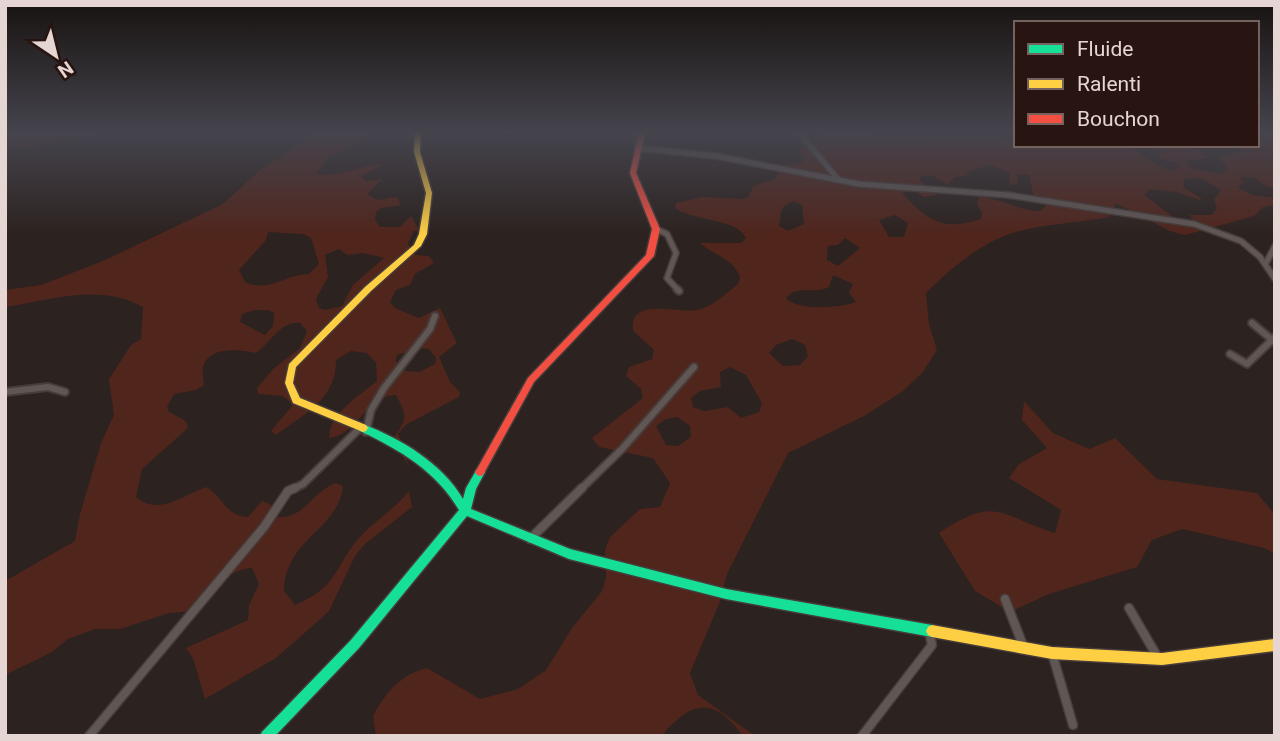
<svg xmlns="http://www.w3.org/2000/svg" width="1280" height="741" font-family="Roboto,sans-serif">
<rect width="100%" height="100%" fill="#2c221f"/>
<g fill="#50251c" fill-rule="evenodd">
<polygon points="5,133 106,133 22,148 5,146"/>
<path d="M 317,133 L 372,133 L 371,138 L 328,157 L 316,174 C 340,178 360,165 383,164 L 361,177 L 366,181 L 382,179 L 367,194 L 378,200 L 397,197 L 401,205 L 381,208 L 376,212 L 375,220 L 380,227 L 400,227 L 411,216 L 420,231 L 414,231 L 408,244 L 416,255 L 429,256 L 434,263 L 415,274 L 410,285 L 396,290 L 390,302 L 395,308 L 419,318 L 440,308 L 457,343 L 439,357 L 450,382 L 460,392 L 459,397 L 407,424 L 398,433 L 409,466 L 392,440 C 406,419 409,419 396,395 C 367,395 357,435 329,438 C 329,414 360,395 377,381 L 376,363 L 367,353 L 351,351 L 336,360 C 336,400 305,413 276,435 L 271,431 L 293,405 L 283,396 L 258,394 L 257,388 L 273,369 L 300,348 L 307,331 L 300,323 C 280,321 271,343 256,353 C 241,350 210,345 203,367 C 202,371 204,380 204,385 L 196,390 L 174,394 L 167,407 L 169,412 L 186,421 L 188,428 L 142,469 L 136,497 C 159,517 185,494 206,487 C 223,496 226,517 248,517 L 262,501 L 270,504 L 277,517 C 304,520 313,490 336,483 L 343,486 C 339,530 285,538 284,591 L 295,605 C 335,587 331,576 354,544 C 369,524 393,511 409,491 L 412,507 L 365,544 L 355,556 L 329,611 L 316,623 L 276,658 L 205,699 L 193,658 L 186,648 L 248,620 L 249,605 L 259,584 L 252,568 C 225,570 211,592 193,611 L 169,613 L 120,629 L 95,629 L 68,639 L 52,652 L 5,675 L 5,581 L 75,541 L 80,514 L 101,443 L 114,415 L 109,379 L 131,345 L 141,339 L 143,307 C 99,283 53,300 5,307 L 5,290 L 41,285 L 103,261 L 223,204 L 259,171 ZM 268,232 L 303,234 L 311,238 L 319,264 L 309,274 C 285,274 270,293 245,282 L 239,270 L 266,240 ZM 339,249 L 347,255 L 363,253 L 384,258 L 353,285 L 342,306 L 325,310 L 319,308 L 316,299 L 328,277 L 325,255 ZM 255,310 L 268,310 L 274,313 L 273,326 L 265,335 L 240,322 L 242,314 ZM 421,348 L 429,349 L 436,358 L 435,364 L 419,372 L 404,371 L 396,361 L 397,355 Z"/>
<path d="M 826,133 L 1016,139 L 1016,145 L 1133,145 C 1137,156 1163,169 1175,171 L 1181,164 L 1160,158 L 1159,151 L 1145,145 L 1186,145 L 1210,158 L 1185,161 L 1193,169 L 1222,174 L 1227,168 L 1220,158 L 1239,151 L 1231,145 L 1257,145 L 1257,133 L 1275,133 L 1275,150 L 1272,153 L 1275,188 L 1263,185 L 1255,178 L 1240,177 L 1243,183 L 1238,187 L 1252,195 L 1275,198 L 1275,205 L 1263,207 L 1254,216 L 1185,235 L 1170,231 L 1116,203 L 1109,217 C 1078,223 1047,223 1016,232 C 983,241 950,269 926,293 L 929,324 L 937,350 L 923,372 L 903,391 L 864,416 L 788,453 L 727,574 L 719,604 L 690,673 L 698,695 L 755,736 L 743,736 C 724,711 705,696 678,719 C 672,725 666,728 663,736 L 376,736 L 373,716 C 386,692 400,675 427,668 L 480,699 L 518,689 L 546,670 L 572,628 L 602,591 L 606,578 L 605,550 L 610,537 L 640,509 L 660,507 L 670,483 L 653,458 L 599,447 L 592,438 L 643,398 L 641,389 L 626,376 L 629,367 L 652,359 L 654,350 L 633,331 C 628,294 682,316 701,309 C 714,305 728,292 738,284 L 740,277 C 732,257 714,256 700,243 L 741,243 L 746,238 C 736,218 696,222 675,208 L 676,203 L 702,197 L 741,199 L 749,197 L 753,186 L 775,179 L 783,165 L 801,163 L 805,159 L 799,150 L 811,138 ZM 990,165 L 1010,173 L 1009,185 L 1018,184 L 1017,174 L 1029,175 L 1034,197 L 1049,203 L 1040,211 C 1019,211 1001,198 979,197 L 977,204 L 982,213 L 981,219 C 942,232 927,220 902,193 L 913,190 L 924,197 L 937,195 L 920,181 L 921,176 L 933,176 L 948,185 L 955,177 L 966,176 L 969,171 ZM 1194,178 L 1204,180 L 1221,190 L 1214,200 L 1217,208 L 1212,215 L 1190,215 L 1197,228 L 1181,223 L 1144,195 L 1150,189 L 1176,192 L 1200,200 L 1202,199 L 1183,187 L 1185,179 ZM 794,201 L 802,205 L 804,224 L 788,231 L 779,226 C 782,214 778,206 794,201 ZM 895,215 L 908,223 L 904,237 L 889,237 L 879,220 ZM 845,238 L 860,248 L 838,266 L 827,260 L 828,246 L 838,245 ZM 833,275 L 853,284 L 849,292 L 856,302 C 842,308 796,311 786,298 C 797,284 814,295 829,287 ZM 792,339 L 805,345 L 808,356 L 800,365 L 783,366 L 769,353 L 776,345 ZM 730,367 L 746,375 L 762,403 L 759,412 L 741,418 L 728,407 L 704,411 L 693,407 L 691,398 L 700,391 L 721,387 L 720,372 ZM 677,417 L 690,426 L 691,437 L 678,446 L 666,445 L 656,426 L 666,419 Z"/>
<path d="M 1024,401 L 1053,433 L 1089,449 L 1115,438 L 1157,479 L 1257,493 L 1275,515 L 1275,554 L 1264,548 L 1182,529 L 1152,540 L 1137,567 L 1049,594 L 1010,612 L 975,591 L 939,533 C 997,495 998,515 1055,533 L 1061,510 L 1009,478 L 1019,464 L 1047,448 L 1022,420 Z"/>
</g>
<g fill="none" stroke-linecap="round" stroke-linejoin="round">
<defs>
<g id="street-far2">
<polyline points="799,133 838,179"/>
<polyline points="637,148 716,156 859,184 1008,195 1194,224 1241,241 1260,257 1275,279"/>
<polyline points="656,229 667,234 676,253 667,278 679,291"/>
<polyline points="1266,263 1275,246"/>
</g>
<g id="street-far1">
<polyline points="677,289 679,291"/>
<polyline points="1252,323 1271,339"/>
<polyline points="1230,354 1247,364 1275,337"/>
<polyline points="5,392 48,387 65,392"/>
<polyline points="366,432 371,410 384,388 430,329 435,316"/>
<polyline points="291,490 303,484 359,429"/>
<polyline points="580,490 622,449 694,367"/>
</g>
<g id="street">
<polyline points="530,539 582,488"/>
<polyline points="1005,599 1024,648"/>
<polyline points="1129,608 1157,656"/>
<polyline points="1052,653 1073,725"/>
<polyline points="89,736 264,527 288,491 295,488"/>
<polyline points="862,736 932,645 929,631"/>
</g>
<path id="fast" d="M 363,424 C 401,439 442,463 463,499 L 466,488 L 477,469 L 480,468 L 483,469 L 485,472 L 476,489 L 471,509 L 570,549 L 726,589 L 932,625 L 936,627 L 938,631 L 936,635 L 932,637 L 726,599 L 569,559 L 467,516 L 359,648 L 275,736 L 260,736 L 262,732 L 351,640 L 459,510 C 436,471 400,450 360,431 L 358,428 L 360,425 Z"/>
<g id="slow">
<polygon points="415,133 421,133 420,152 432,193 427,234 421,246 371,291 296,367 293,383 300,398 366,425 368,428 366,431 363,432 293,403 285,383 289,364 365,287 414,245 419,234 426,193 414,152"/>
<polygon points="932,625 1052,647 1162,653 1275,639 1275,651 1162,665 1052,659 932,637 928,635 926,631 928,627"/>
</g>
<polygon id="jam" points="639,133 645,133 636,173 660,229 654,256 534,382 483,475 480,476 477,475 475,472 477,469 528,378 646,255 652,229 630,173"/>
</defs>
<use href="#street-far2" stroke="#463c3a" stroke-width="8"/>
<use href="#street-far1" stroke="#463c3a" stroke-width="10"/>
<use href="#street" stroke="#463c3a" stroke-width="11"/>
<use href="#fast" stroke="#463c3a" stroke-width="3"/>
<use href="#slow" stroke="#463c3a" stroke-width="3"/>
<use href="#jam" stroke="#463c3a" stroke-width="3"/>
<use href="#street-far2" stroke="#605755" stroke-width="5"/>
<use href="#street-far1" stroke="#605755" stroke-width="6"/>
<use href="#street" stroke="#605755" stroke-width="8"/>
<use href="#fast" fill="#16e098" fill-rule="evenodd"/>
<use href="#slow" fill="#ffcf43" fill-rule="evenodd"/>
<use href="#jam" fill="#f24e42" fill-rule="evenodd"/>
</g>
<linearGradient id="sky" x2="0" y2="1"><stop stop-color="#181311"/><stop offset="0.56" stop-color="#45444d"/><stop offset="1" stop-color="#45444d" stop-opacity="0"/></linearGradient>
<rect width="1280" height="236" fill="url(#sky)"/>
<rect width="1280" height="741" fill="none" stroke="#e5d6d3" stroke-width="14"/>
<rect x="1014" y="21" width="245" height="126" fill="#281410" stroke="#74625e" stroke-width="2"/>
<rect x="1028" y="44" width="35" height="10" fill="#16e098" stroke="#74625e" stroke-width="2"/>
<text x="1077" y="56" font-size="21" fill="#e5d6d3">Fluide</text>
<rect x="1028" y="79" width="35" height="10" fill="#ffcf43" stroke="#74625e" stroke-width="2"/>
<text x="1077" y="91" font-size="21" fill="#e5d6d3">Ralenti</text>
<rect x="1028" y="114" width="35" height="10" fill="#f24e42" stroke="#74625e" stroke-width="2"/>
<text x="1077" y="126" font-size="21" fill="#e5d6d3">Bouchon</text>
<g transform="translate(56 56) rotate(145)" stroke="#281410" stroke-width="5" paint-order="stroke">
<path d="M0-5L12 26L0 18L-12 26Z" fill="#e5d6d3"/>
<text y="-10" font-size="19" font-weight="bold" text-anchor="middle" fill="#e5d6d3">N</text>
</g>
</svg>
